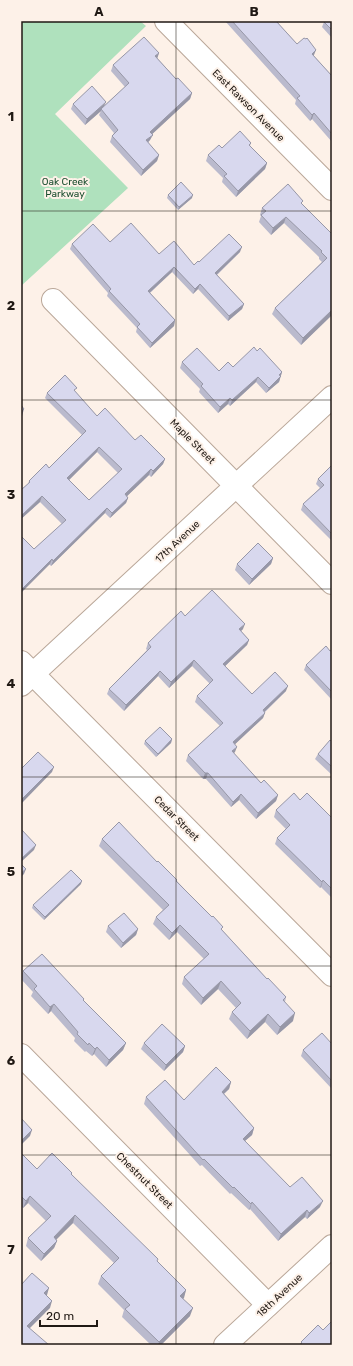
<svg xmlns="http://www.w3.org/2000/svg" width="353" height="1366" font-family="Rubik,sans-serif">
<rect width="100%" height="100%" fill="#fdf1e8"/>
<polygon fill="#afe1bd" points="21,21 140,21 146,26 55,114 128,188 21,286"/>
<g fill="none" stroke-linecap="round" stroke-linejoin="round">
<defs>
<g id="minor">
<polyline points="53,300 332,583"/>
<polyline points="21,662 332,975"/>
<polyline points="21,685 332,397"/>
<polyline points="21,1055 268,1305"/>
<polyline points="225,1345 332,1246"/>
</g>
<polyline id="major" points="166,21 332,189"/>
</defs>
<use href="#minor" stroke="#baa799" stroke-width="24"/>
<use href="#major" stroke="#baa799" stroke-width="24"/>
<use href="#minor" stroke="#fff" stroke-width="22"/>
<use href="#major" stroke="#fff" stroke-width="22"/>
</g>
<g fill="#babacd" fill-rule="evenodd">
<polygon points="225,21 276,21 297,44 314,55 314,56 332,76 332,142 312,119 310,121 295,104 296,100"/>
<polygon points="332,21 332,38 322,27 324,22"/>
<polygon points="159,53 157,58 176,79 192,93 190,99 152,134 150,140 148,143 159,155 157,161 141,176 110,142 112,136 114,133 99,115 101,111 85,125 71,109 73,104 104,106 125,87 111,71 113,65"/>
<polygon points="251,143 250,146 267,163 265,169 236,197 222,182 223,178 206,161 208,155 222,148"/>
<polygon points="168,195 192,198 178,210 167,198"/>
<polygon points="302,205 332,234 332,315 301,345 272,314 275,308 322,262 319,259 319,257 284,223 271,235 259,222 261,216 260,215 262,208"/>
<polygon points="110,242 159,254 194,265 199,262 240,252 217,275 244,304 242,309 228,321 198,289 193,294 172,272 150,293 175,320 174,326 150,348 136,332 137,328 107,296 108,293 70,249 72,244"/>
<polygon points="257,351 282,372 279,382 266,393 256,382 230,406 228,404 218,413 199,392 200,389 180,368 182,362 219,371 233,367"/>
<path d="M 75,392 L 97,416 L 165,459 L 163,464 L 151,477 L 149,475 L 127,496 L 128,498 L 126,503 L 110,518 L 105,513 L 51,566 L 34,549 L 62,524 L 40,502 L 21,519 L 21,490 L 28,484 L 29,481 L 49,468 L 82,435 L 45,398 L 47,393 ZM 97,452 L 118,473 L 89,500 L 69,480 Z"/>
<polygon points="332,465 332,541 301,510 303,504 320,488 316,484 318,479"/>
<polygon points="273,558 271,564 249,585 235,570 237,564"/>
<polygon points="185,616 243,629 241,631 249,640 247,645 225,666 252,694 286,691 265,712 263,718 235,744 235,752 233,753 261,783 278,795 276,801 256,819 239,800 231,807 206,779 203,779 186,761 188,755 220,726 195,702 197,696 210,684 192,666 169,688 158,676 124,711 107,694 109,689 147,650 146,649 148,643"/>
<polygon points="332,650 332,700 304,670 306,665"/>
<polygon points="172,739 171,743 156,757 144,744 145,741"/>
<polygon points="332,742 332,775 315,759 318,754"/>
<polygon points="300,800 332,818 332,898 321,887 320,888 275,844 277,838 286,829 274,817 276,810"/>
<polygon points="102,839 177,881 267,979 286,997 285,1002 293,1021 277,1035 265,1022 247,1039 229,1019 232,1012 236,1008 218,989 201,1005 182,984 184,977 204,959 177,932 169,940 153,924 156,917 163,910 99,846"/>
<polygon points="81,884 44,920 32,908 33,905"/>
<polygon points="108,926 138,929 136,935 121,948 106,932"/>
<polygon points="23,971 84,999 84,1001 126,1043 123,1050 106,1067 94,1054 92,1056 86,1051 85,1052 74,1041 75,1038 51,1011 48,1014 31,996 33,992 21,979 21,976"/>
<polygon points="144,1043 185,1046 183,1052 164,1071 141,1049"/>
<polygon points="332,1044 332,1089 301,1056 303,1050"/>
<polygon points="231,1082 229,1089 224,1094 254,1128 252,1135 245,1141 290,1187 320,1207 307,1219 305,1217 278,1241 250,1209 249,1210 231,1193 230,1194 202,1165 200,1166 144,1104 146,1097 184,1100"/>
<polygon points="21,1153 37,1169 72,1173 71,1174 157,1262 186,1290 183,1299 190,1316 161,1345 151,1345 122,1317 124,1310 98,1284 101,1276 114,1263 73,1223 56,1239 57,1241 54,1248 41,1261 26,1246 28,1238 46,1221 28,1203 23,1208 21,1206"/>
</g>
<g fill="#9797a7">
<polygon points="316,50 314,55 310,59 312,54"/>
<polygon points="159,53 157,59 155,56"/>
<polygon points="192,93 190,99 148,138 150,132"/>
<polygon points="106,102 103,108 101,109 101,111 85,125 87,119"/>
<polygon points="314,113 312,119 310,121 312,115"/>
<polygon points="153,135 150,140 144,146 146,140"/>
<polygon points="159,155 157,161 141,176 143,170"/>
<polygon points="267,163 265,169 236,197 238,191"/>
<polygon points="193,195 192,198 178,210 179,207"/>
<polygon points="286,217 284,223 271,235 273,228"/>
<polygon points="242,247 240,252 213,278 215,273"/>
<polygon points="174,267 172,272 146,296 148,291"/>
<polygon points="200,284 198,289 193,294 195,289"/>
<polygon points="244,304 242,309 228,321 229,316"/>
<polygon points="332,310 332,315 301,345 303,338"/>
<polygon points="175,320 174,326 150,348 152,343"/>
<polygon points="282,372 279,382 266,393 269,388 279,375"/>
<polygon points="258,377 256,382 230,406 232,400"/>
<polygon points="230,398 228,404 218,413 220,407"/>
<polygon points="24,409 22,416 21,417 21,412"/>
<polygon points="99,447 97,452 65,484 67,478"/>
<polygon points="165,459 163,464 151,477 153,471"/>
<polygon points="151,469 149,475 123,500 125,494"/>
<polygon points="42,496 40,502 21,519 21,516"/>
<polygon points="128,498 126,503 110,518 112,513"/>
<polygon points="107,508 105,513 51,566 53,561"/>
<polygon points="273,558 271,564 249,585 252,579"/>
<polygon points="52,559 50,564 21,593 21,590"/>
<polygon points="245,624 243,629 237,635 239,629"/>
<polygon points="249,640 247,645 221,670 223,664"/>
<polygon points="194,660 192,666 169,688 171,682"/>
<polygon points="160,671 158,676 124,711 126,705"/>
<polygon points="288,686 286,691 261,715 263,710"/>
<polygon points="265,713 263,718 231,748 233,742"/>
<polygon points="172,739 171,743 156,757 158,754"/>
<polygon points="237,747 235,752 230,757 232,751"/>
<polygon points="54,767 52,772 21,804 21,800"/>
<polygon points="205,773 208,773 206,779 203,779"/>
<polygon points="241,794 239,800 231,807 233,802"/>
<polygon points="278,795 276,801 256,819 258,813"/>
<polygon points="36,845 34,850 21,862 21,859"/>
<polygon points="26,869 24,874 21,877 21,873"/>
<polygon points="323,880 321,887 320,888 322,882"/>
<polygon points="82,881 81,884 44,920 45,917"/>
<polygon points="180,925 177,932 169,940 172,933"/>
<polygon points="138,929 136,935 121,948 123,943"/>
<polygon points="221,981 218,989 201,1005 203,998"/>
<polygon points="54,1004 51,1011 48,1014 50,1007"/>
<polygon points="295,1013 293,1021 277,1035 280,1027"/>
<polygon points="268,1014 265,1022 247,1039 250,1031"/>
<polygon points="126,1043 123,1050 106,1067 109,1060"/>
<polygon points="185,1046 183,1052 164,1071 166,1065"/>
<polygon points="97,1047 94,1054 92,1056 95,1049"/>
<polygon points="231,1082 229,1089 219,1098 222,1092"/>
<polygon points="254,1128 252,1135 240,1145 243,1139"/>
<polygon points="32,1130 30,1136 21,1145 21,1141"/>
<polygon points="30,1196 28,1203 23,1208 26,1201"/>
<polygon points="323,1201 320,1207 307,1219 309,1213"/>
<polygon points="252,1202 250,1209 249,1210 251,1204"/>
<polygon points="307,1210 305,1217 278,1241 281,1234"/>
<polygon points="75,1215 73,1223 51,1245 54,1237"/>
<polygon points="57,1241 54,1248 41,1261 44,1254"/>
<polygon points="49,1288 47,1295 42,1300 44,1293"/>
<polygon points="186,1290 184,1298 178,1304 180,1296"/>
<polygon points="52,1301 50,1308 25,1333 27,1326"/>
<polygon points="193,1308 190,1316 161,1345 158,1345 159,1342"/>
</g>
<g fill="#d8d8ee" stroke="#9797a7" fill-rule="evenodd">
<polygon points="232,21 276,21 297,44 304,38 306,39 307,38 316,50 312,54 332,76 332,134 314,113 312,115 297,98 300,96"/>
<polygon points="324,21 332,21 332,30 324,22"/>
<polygon points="144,37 159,53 155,56 176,79 178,78 192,93 150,132 153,135 146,140 159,155 143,170 112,136 118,130 101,109 129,83 113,65"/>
<polygon points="92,86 106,102 87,119 73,104"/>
<polygon points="240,131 251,143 249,145 267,163 238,191 224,176 227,174 208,155 219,145 222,148"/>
<polygon points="181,182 193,195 179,207 168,195"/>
<polygon points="288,184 303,201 301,203 332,234 332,310 303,338 275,308 327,258 321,252 322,251 286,217 273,228 261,215 266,211 262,208"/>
<polygon points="131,223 159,254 174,241 194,265 198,261 199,262 229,234 242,247 215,273 244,304 229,316 200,284 195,289 174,267 148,291 175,320 152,343 137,327 140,324 109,291 111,289 72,244 93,224 110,242"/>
<polygon points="254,347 257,351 260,348 282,372 279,375 281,376 269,388 258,377 232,400 230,398 220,407 201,386 203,384 182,362 197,348 219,371 228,362 233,367"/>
<path d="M 65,375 L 77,388 L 74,390 L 97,416 L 105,408 L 135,440 L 141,435 L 165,459 L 153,471 L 151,469 L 125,494 L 128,498 L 112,513 L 107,508 L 53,561 L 52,559 L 21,590 L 21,536 L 34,549 L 66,520 L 42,496 L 21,516 L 21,490 L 30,482 L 29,481 L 46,464 L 49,468 L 86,431 L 47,393 ZM 99,447 L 122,469 L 89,500 L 67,478 Z"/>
<polygon points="21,405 24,409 21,412"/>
<polygon points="332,465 332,534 303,504 324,485 318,479"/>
<polygon points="258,543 273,558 252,579 237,564"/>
<polygon points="212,590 245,624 239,629 249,640 223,664 252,694 275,672 288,686 263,710 265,713 233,742 237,747 232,751 261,783 264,780 278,795 258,813 241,794 233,802 208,773 205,773 188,755 223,723 197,696 213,680 194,660 171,682 160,671 126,705 109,689 151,647 148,643 181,611 185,616"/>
<polygon points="326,646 330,651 332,650 332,692 306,665"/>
<polygon points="160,727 172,739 158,754 145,741"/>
<polygon points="330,740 332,742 332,767 318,754"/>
<polygon points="38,752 54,767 21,800 21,769"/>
<polygon points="294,793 300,800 307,793 332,818 332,889 323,880 322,882 277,838 290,825 276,810"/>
<polygon points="119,822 157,862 158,861 177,880 176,881 212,917 213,916 223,927 221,929 267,979 268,978 286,997 283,1000 295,1013 280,1027 268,1014 250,1031 232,1012 241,1003 221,981 203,998 184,977 209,954 180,925 172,933 156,917 169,905 102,839"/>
<polygon points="21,829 36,845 21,859"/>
<polygon points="21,864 26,869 21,873"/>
<polygon points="71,870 82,881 45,917 33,905"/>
<polygon points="124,913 138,929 123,943 108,926"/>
<polygon points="42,954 84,999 83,1000 126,1043 109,1060 97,1047 95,1049 89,1043 88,1045 77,1034 78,1032 54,1004 50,1007 34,989 37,986 23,971"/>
<polygon points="162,1024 185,1046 166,1065 144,1043"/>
<polygon points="322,1033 332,1044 332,1081 303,1050"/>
<polygon points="216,1067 231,1082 222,1092 254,1128 243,1139 290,1187 302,1177 323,1201 309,1213 307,1210 281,1234 252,1202 251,1204 234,1187 233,1188 204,1159 203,1160 146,1097 165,1080 184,1100"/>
<polygon points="21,1118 32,1130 21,1141"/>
<polygon points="21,1153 37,1169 52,1153 72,1173 71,1174 158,1259 157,1261 186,1290 180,1296 193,1308 159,1342 125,1309 130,1305 101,1276 119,1258 75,1215 54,1237 57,1241 44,1254 28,1238 51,1216 30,1196 26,1201 21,1196"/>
<polygon points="32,1273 49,1288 44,1293 52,1301 27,1326 49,1345 21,1345 21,1285"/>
<polygon points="332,1321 332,1344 331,1344 330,1345 299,1345 302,1343 301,1342 318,1325 323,1330"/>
</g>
<path fill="none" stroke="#201914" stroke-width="1" stroke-opacity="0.55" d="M 176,21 L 176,1345M 21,211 L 332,211M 21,400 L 332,400M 21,589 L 332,589M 21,777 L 332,777M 21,966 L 332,966M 21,1155 L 332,1155"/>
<g text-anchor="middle" stroke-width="4" stroke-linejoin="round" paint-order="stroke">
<g font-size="10" fill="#201914" stroke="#fdf1e8">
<text transform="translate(249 105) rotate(45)" y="4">East Rawson Avenue</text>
<text transform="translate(193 441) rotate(45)" y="4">Maple Street</text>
<text transform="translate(177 541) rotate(-43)" y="4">17th Avenue</text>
<text transform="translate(177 818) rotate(45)" y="4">Cedar Street</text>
<text transform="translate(145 1180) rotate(45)" y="4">Chestnut Street</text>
<text transform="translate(279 1295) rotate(-43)" y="4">18th Avenue</text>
</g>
<g font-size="10" fill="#1b4e2f" stroke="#fdf1e8">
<text x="65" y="185">Oak Creek<tspan x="65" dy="12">Parkway</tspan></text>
</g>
</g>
<rect width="353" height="1366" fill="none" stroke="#fdf1e8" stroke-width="44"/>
<path d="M40 1320v6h57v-6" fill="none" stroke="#201914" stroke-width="2"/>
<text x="46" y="1320" font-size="12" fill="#201914" stroke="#fdf1e8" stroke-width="3" paint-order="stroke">20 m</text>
<rect x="22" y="22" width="309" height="1322" fill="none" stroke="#201914" stroke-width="1.5"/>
<g font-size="13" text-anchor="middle" font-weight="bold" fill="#201914">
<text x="99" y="16">A</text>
<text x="254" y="16">B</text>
<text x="11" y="121">1</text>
<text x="11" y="310">2</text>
<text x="11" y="499">3</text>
<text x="11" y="688">4</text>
<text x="11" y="876">5</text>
<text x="11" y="1065">6</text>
<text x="11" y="1254">7</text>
</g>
</svg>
